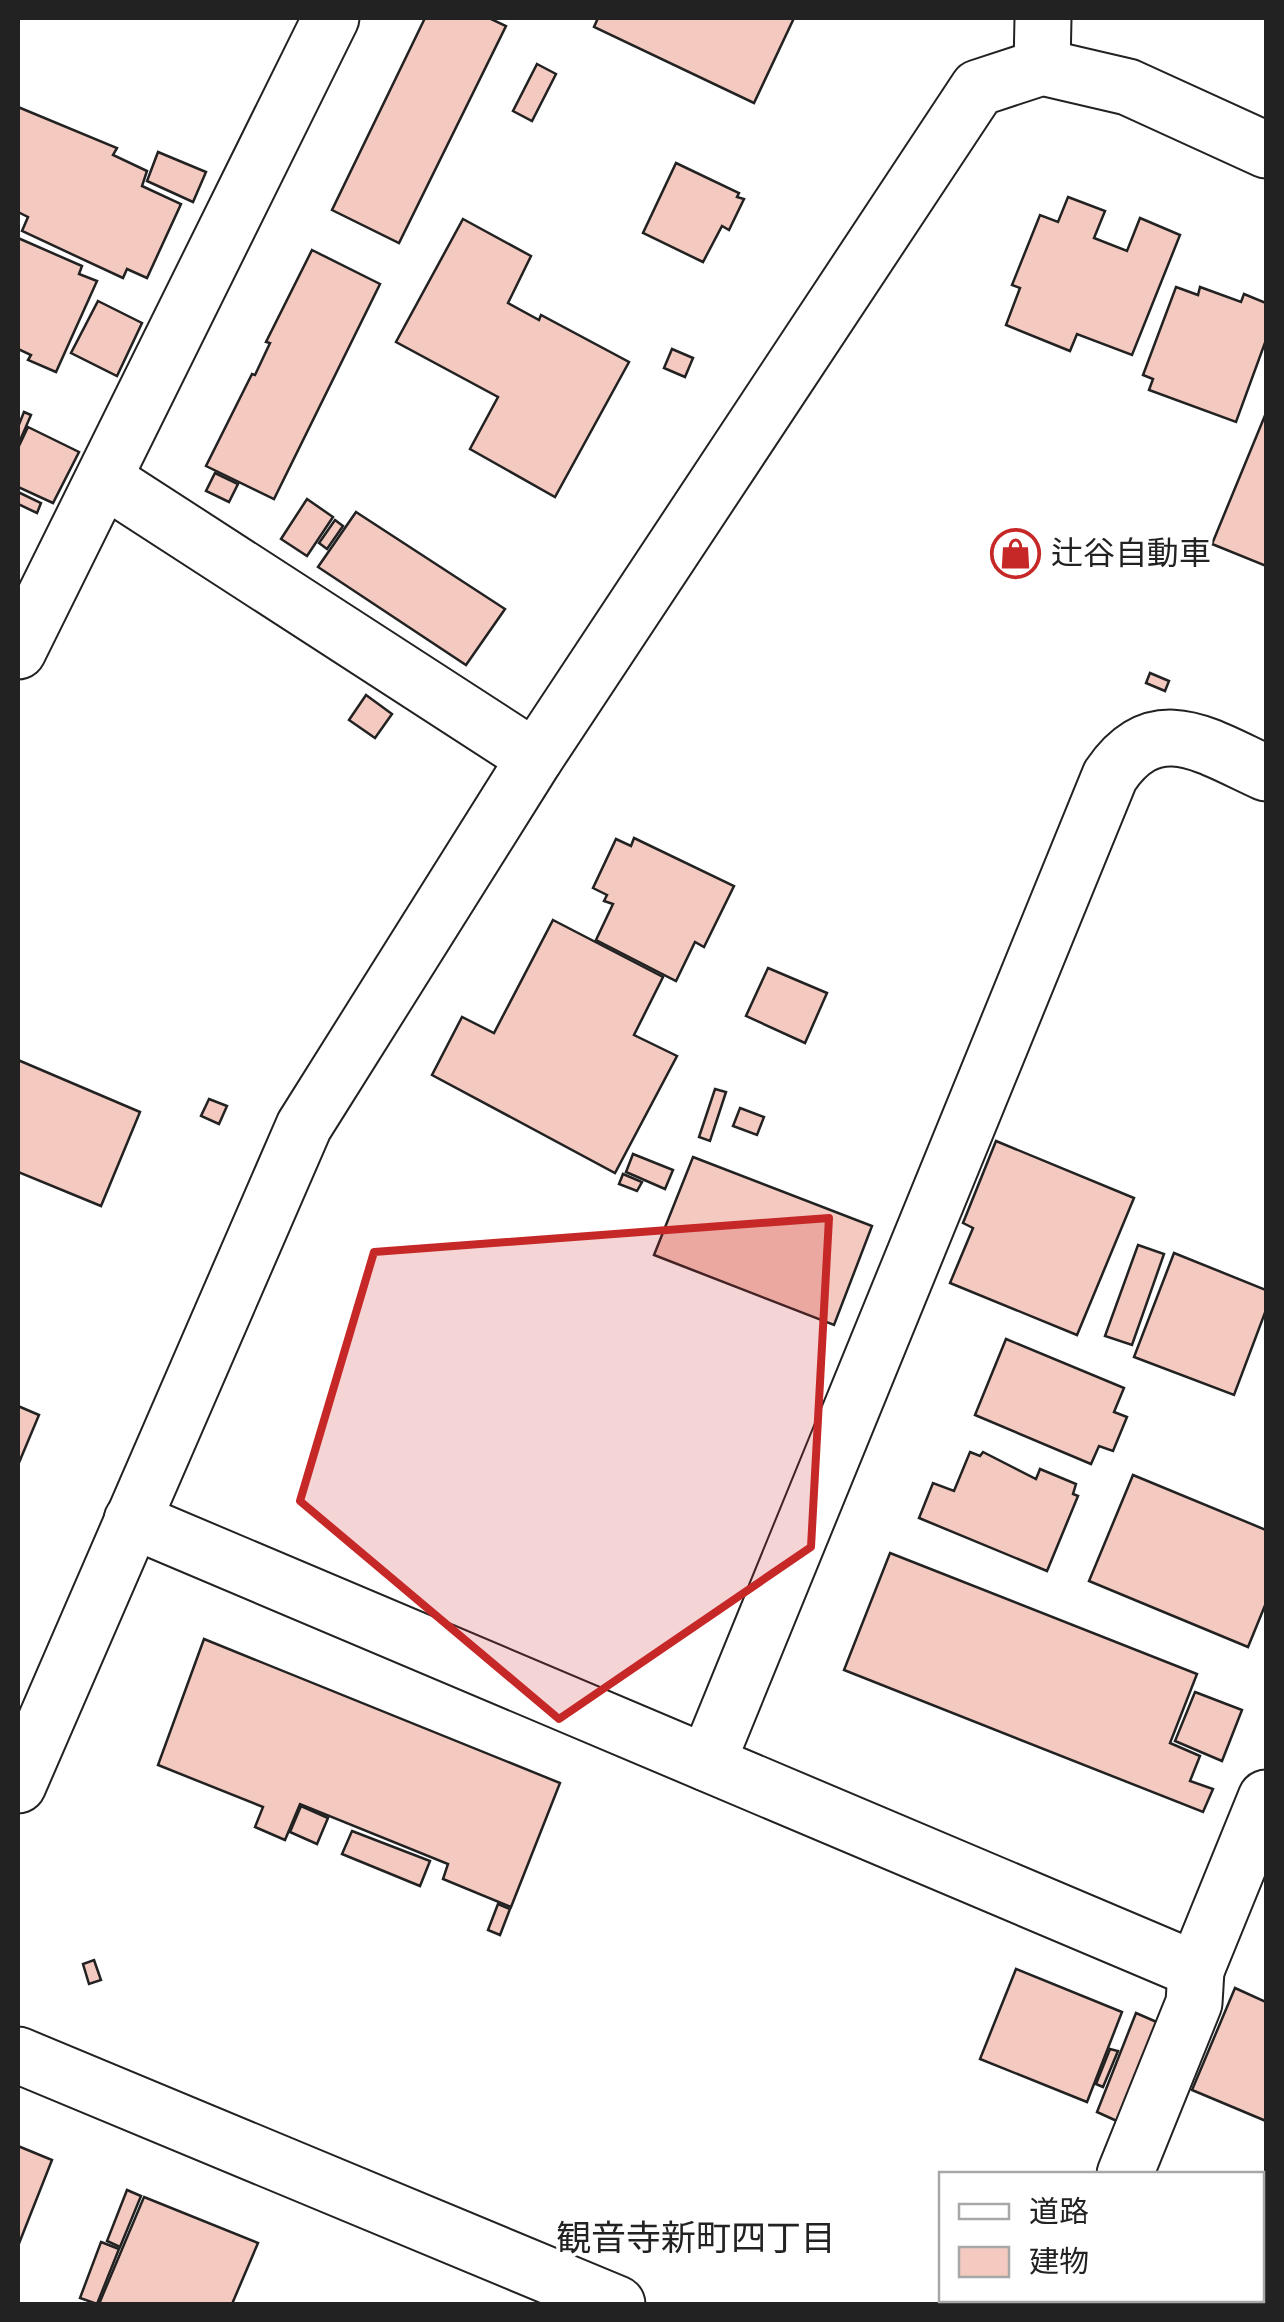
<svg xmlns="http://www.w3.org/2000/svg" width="1284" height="2322" font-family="Georgia,'Noto Sans JP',serif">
<rect width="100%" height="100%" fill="#fff"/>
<g fill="#f3c9c0" stroke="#222" stroke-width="2.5">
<polygon points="425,18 489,18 506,26 399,243 332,210"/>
<polygon points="598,18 794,18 754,103 594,27"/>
<polygon points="537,64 556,74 532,121 513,111"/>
<polygon points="18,107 117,148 113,155 147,171 142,186 181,204 147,278 127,269 123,278 22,231 28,217 18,212"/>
<polygon points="158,152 206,172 193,202 147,181"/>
<polygon points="676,163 739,193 737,197 744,199 729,230 722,226 703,262 643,233"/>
<polygon points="1068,197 1105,211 1094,238 1127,251 1140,218 1180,235 1132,355 1077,334 1070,351 1006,325 1020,288 1012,285 1040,215 1058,222"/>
<polygon points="463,219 531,256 508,303 539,320 541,315 629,362 555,497 470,449 498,397 396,342"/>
<polygon points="18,238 82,266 79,274 97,281 56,372 28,360 31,355 18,349"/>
<polygon points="312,250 380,284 274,499 206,466 252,374 255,375 270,343 266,342"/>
<polygon points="1176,287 1198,295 1200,287 1241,302 1244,294 1266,303 1266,340 1236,422 1149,390 1153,379 1143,375"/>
<polygon points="98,301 142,323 117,376 71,353"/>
<polygon points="672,349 693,358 685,377 664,368"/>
<polygon points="24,412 31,415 18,445 18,427"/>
<polygon points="1266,413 1266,566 1212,544"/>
<polygon points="28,427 79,452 53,503 18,487 18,448"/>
<polygon points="215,473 238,484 229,502 206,491"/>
<polygon points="18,492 41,503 37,513 18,504"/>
<polygon points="307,499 333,517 307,556 281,539"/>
<polygon points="356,512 505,609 466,665 318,567"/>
<polygon points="335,520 343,526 327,549 319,543"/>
<polygon points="1150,673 1169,681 1165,691 1146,683"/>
<polygon points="366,695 392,714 375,738 349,720"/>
<polygon points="634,838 734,886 704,947 695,942 676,981 596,940 613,904 604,901 607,895 593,888 616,839 631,846"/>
<polygon points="553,920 663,977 634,1035 677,1056 615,1173 432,1075 462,1017 494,1033"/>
<polygon points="768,968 827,993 805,1043 746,1016"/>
<polygon points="18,1060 140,1112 101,1206 18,1172"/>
<polygon points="715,1089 726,1092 710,1141 699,1137"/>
<polygon points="209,1099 227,1106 219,1124 201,1116"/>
<polygon points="740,1108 764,1117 757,1135 733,1126"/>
<polygon points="996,1141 1134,1198 1077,1335 950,1283 973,1228 963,1223"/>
<polygon points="633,1154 673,1170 665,1189 626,1172"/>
<polygon points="693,1157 872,1226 834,1325 654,1255"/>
<polygon points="623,1174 642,1182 637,1191 619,1184"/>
<polygon points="1138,1245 1164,1254 1132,1345 1105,1336"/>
<polygon points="1174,1253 1266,1290 1266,1310 1234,1395 1134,1357"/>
<polygon points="1006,1339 1124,1388 1114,1412 1127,1417 1113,1451 1099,1446 1091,1464 975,1415"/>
<polygon points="18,1406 39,1415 18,1465"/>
<polygon points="970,1452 980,1456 983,1452 1036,1479 1040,1469 1076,1484 1073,1494 1078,1496 1047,1571 919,1518 933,1483 954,1491"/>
<polygon points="1133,1475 1266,1530 1266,1603 1248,1647 1089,1581"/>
<polygon points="890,1553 1197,1674 1170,1743 1200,1756 1190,1781 1213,1789 1203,1812 844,1670"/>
<polygon points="204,1639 560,1783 511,1907 443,1879 448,1864 300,1804 285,1840 255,1827 263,1807 158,1765"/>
<polygon points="1195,1692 1242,1710 1222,1761 1175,1741"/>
<polygon points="301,1806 328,1818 317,1844 290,1832"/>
<polygon points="352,1831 430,1861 420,1886 342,1854"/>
<polygon points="498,1904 510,1909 500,1935 488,1930"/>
<polygon points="94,1960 101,1980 89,1984 83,1964"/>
<polygon points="1016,1969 1122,2012 1087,2102 980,2059"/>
<polygon points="1235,1988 1266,2002 1266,2121 1192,2090"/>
<polygon points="1136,2013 1159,2023 1119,2122 1097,2112"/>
<polygon points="1110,2049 1118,2051 1103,2087 1096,2084"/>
<polygon points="18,2146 52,2160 18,2246"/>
<polygon points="127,2190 141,2196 120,2247 107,2241"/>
<polygon points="144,2197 258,2243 232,2304 99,2304"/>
<polygon points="101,2242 119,2249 97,2304 80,2298"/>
<polygon points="1262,2267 1266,2269 1266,2304 1127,2304 1129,2300 1262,2300"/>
</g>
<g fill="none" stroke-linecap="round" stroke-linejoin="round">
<defs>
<g id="minor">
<polyline points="1042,67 1043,18"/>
<polyline points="104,479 535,758"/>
<polyline points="18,651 331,18"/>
<polyline points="132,1520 1196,1970 1266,1798"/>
<path d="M 707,1763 L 1110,776 C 1156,708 1208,747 1266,773"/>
<polyline points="18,1785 304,1126 535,758 978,88 1042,67 1128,87 1266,150"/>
<polyline points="18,2055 617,2304"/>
<polyline points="1125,2174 1194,2003 1196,1970"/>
<polyline points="1072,2304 1074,2300"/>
</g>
</defs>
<use href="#minor" stroke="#222" stroke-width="59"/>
<use href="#minor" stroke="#fff" stroke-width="55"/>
</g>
<path fill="#c62828" fill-opacity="0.2" stroke="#c62828" stroke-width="8" stroke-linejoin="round" d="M 829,1218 L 811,1547 L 559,1719 L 300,1501 L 374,1252 Z"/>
<defs>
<symbol id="shop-ring" viewBox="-11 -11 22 22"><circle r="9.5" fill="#fff" stroke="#c62828" stroke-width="1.5"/><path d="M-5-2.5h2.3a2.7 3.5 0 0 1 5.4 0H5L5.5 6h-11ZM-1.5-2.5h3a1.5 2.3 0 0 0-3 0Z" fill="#c62828"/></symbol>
</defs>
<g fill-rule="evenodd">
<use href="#shop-ring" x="988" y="526" width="55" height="55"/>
</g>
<g text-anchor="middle" stroke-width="8" stroke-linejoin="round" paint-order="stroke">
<g font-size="32" fill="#222" stroke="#fff" text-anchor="start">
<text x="1051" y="564">辻谷自動車</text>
</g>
<g font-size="35" fill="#222" stroke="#fff">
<text x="696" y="2250">観音寺新町四丁目</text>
</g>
</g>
<rect width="1284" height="2322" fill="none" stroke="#222222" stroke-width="40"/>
<rect x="939" y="2172" width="325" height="130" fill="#ffffff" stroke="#a7a7a7" stroke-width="2.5"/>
<rect x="959" y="2204" width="50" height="15" fill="#ffffff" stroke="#a7a7a7" stroke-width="2.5"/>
<text x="1029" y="2222" font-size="30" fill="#222222">道路</text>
<rect x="959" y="2247" width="50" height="30" fill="#f3c9c0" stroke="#a7a7a7" stroke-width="2.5"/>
<text x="1029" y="2272" font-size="30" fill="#222222">建物</text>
</svg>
